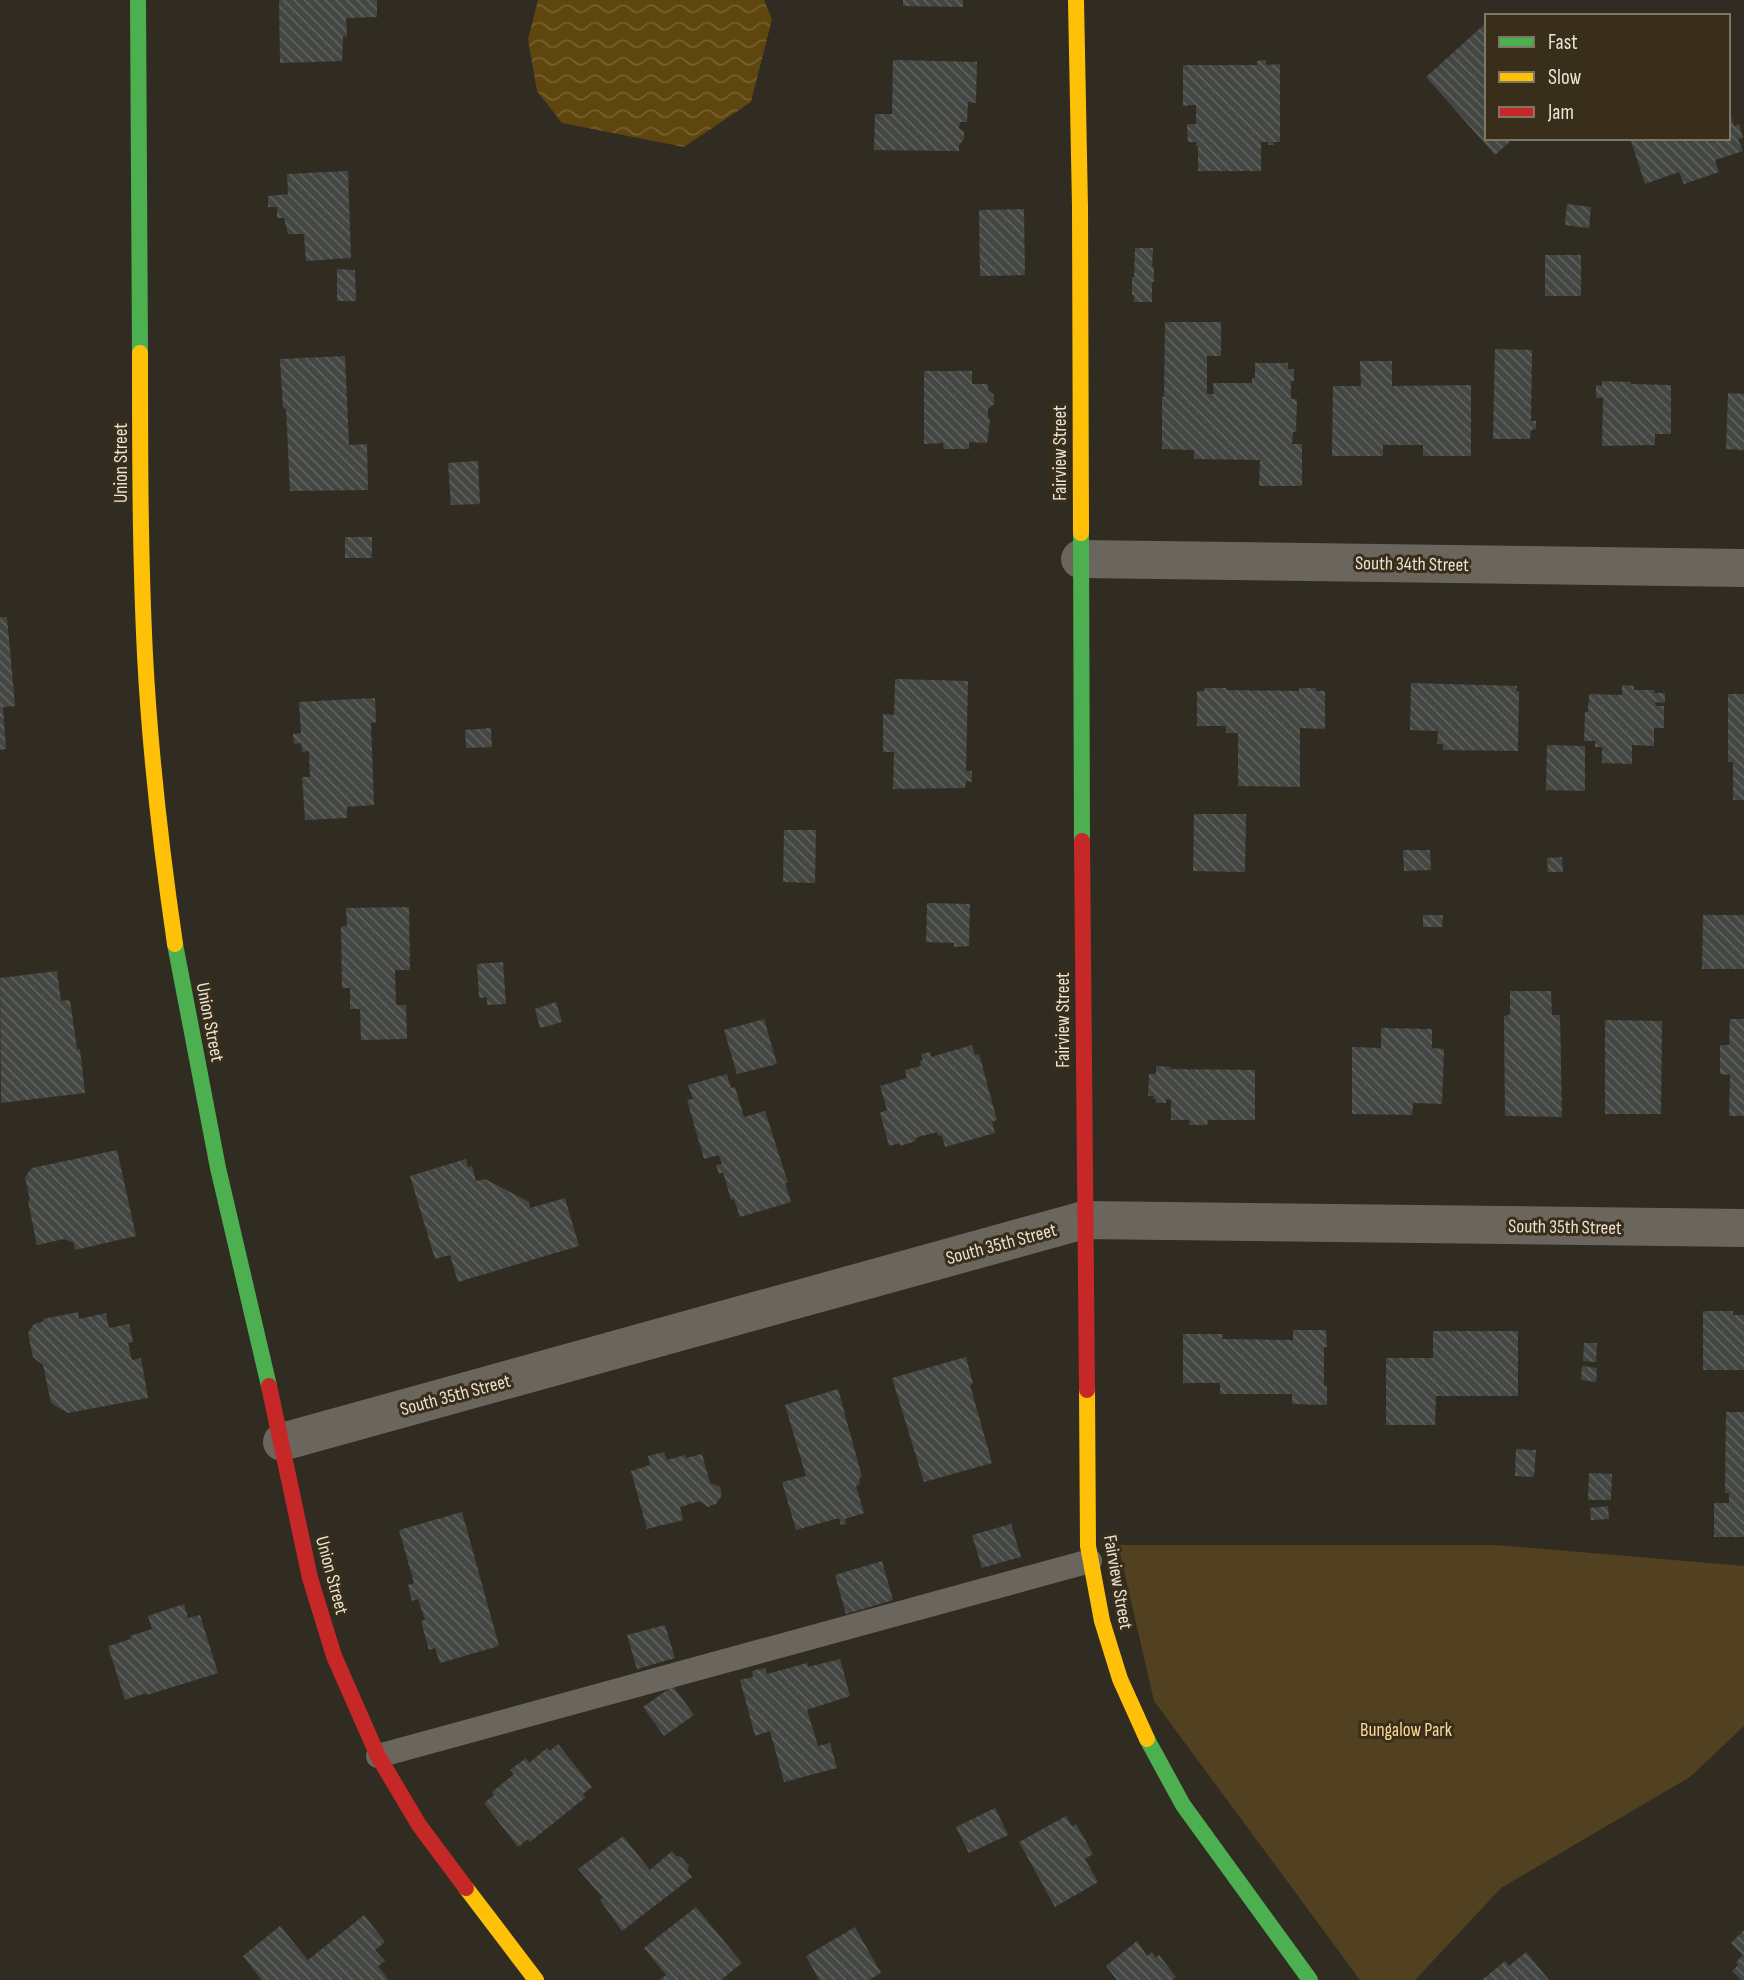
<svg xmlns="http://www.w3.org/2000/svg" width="1744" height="1980" font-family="'Sofia Sans Condensed',sans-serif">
<defs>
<pattern id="water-waves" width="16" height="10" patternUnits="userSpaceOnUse" patternTransform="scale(1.75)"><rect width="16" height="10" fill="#5f450e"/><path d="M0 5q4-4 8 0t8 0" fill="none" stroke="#766030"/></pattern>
<pattern id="building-back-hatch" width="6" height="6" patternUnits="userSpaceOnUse" patternTransform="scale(1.75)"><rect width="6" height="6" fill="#444643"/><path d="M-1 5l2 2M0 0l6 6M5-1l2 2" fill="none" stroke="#5f615d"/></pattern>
</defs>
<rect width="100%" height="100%" fill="#312c21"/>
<polygon fill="#514121" points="1118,1545 1496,1545 1744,1566 1744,1726 1690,1777 1501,1888 1415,1980 1360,1980 1154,1701"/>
<polygon fill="url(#water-waves)" points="538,0 764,0 772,19 751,102 684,147 562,123 537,91 528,39"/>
<g fill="url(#building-back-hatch)">
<polygon points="279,0 377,0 377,17 346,18 347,37 343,36 342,61 280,63"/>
<polygon points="903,0 963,0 963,7 903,6"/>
<polygon points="1487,22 1487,138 1514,138 1495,155 1426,77"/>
<polygon points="893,60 977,62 976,103 968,102 967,122 960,122 959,128 964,132 964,139 959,145 959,151 874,150 875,114 892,114"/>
<polygon points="1266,60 1266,65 1280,64 1280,142 1273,142 1274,145 1268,145 1268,142 1261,142 1261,171 1198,171 1198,146 1196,146 1196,142 1188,142 1187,124 1196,124 1196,105 1183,106 1183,65 1257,65 1257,61"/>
<polygon points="1729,110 1734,126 1739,124 1743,138 1738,139 1743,151 1715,160 1719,172 1684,184 1679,172 1645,184 1630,138 1728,138"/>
<polygon points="348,171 351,258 306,261 304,234 288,234 284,218 277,218 277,207 268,207 268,196 288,194 287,174"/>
<polygon points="1567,204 1591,207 1589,228 1565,225"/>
<polygon points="1024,209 1025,275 980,276 979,210"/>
<polygon points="1135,248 1153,248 1152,267 1154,267 1154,282 1152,282 1152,302 1134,302 1134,295 1132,295 1132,277 1134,277"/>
<rect x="1545" y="255" width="36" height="41"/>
<polygon points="337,269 355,270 356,301 337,301"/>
<polygon points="1165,322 1221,322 1221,356 1207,356 1207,394 1214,394 1213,383 1252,383 1252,378 1255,378 1255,363 1288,363 1288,369 1294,369 1294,381 1291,381 1291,399 1297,399 1296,432 1293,432 1292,444 1302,444 1302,486 1259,486 1260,460 1194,459 1194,450 1162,449 1162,397 1164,397"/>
<polygon points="1495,349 1532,350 1531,421 1536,421 1536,429 1531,430 1530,439 1493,439"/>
<polygon points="345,356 349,445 367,444 368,490 290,491 286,409 283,408 280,359"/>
<polygon points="1360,361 1392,361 1392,386 1471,385 1471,456 1423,456 1423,445 1383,445 1383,456 1332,456 1333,386 1361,386"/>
<polygon points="924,371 972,371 972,384 988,384 988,390 994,395 994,404 988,409 988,418 990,419 987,443 969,442 969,449 944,449 943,443 924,444"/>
<polygon points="1602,381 1631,382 1631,384 1671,385 1671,434 1655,434 1655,445 1602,446 1603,398 1596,398 1596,385 1602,386"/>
<polygon points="1728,393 1744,394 1744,450 1726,449"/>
<polygon points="478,461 480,504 451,505 448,463"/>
<rect x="345" y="537" width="27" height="21"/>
<polygon points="0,617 7,617 15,706 3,707 6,749 0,750"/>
<polygon points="895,679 968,681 966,771 972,771 972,782 966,781 965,788 893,789 894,752 883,752 883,714 894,715"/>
<polygon points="1411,683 1517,686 1516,691 1519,691 1518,751 1443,750 1443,744 1437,744 1438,731 1410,730"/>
<polygon points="1622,685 1634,686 1634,690 1655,690 1654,693 1665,693 1665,703 1655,702 1656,706 1664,706 1664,728 1654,728 1654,746 1632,745 1632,764 1602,763 1602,747 1595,747 1595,741 1584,741 1585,712 1588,712 1589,694 1622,695"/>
<polygon points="1204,688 1227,688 1226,690 1299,691 1299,688 1316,688 1316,691 1325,691 1325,729 1300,728 1300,787 1238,786 1238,733 1226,733 1226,726 1197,726 1197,691 1205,691"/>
<polygon points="1728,694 1744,694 1744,800 1733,800 1733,762 1728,762"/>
<polygon points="375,698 376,722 371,723 374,805 347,807 347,818 305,820 302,777 310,777 309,751 302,752 301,743 294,744 293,734 301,733 299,702"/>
<polygon points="491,728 492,747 466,748 465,730"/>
<polygon points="1547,745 1585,746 1585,791 1546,790"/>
<polygon points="1194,814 1246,814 1245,872 1193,871"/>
<polygon points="784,830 816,830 815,883 783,882"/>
<polygon points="1403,850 1430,850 1431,870 1404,871"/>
<polygon points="1562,857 1563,872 1548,872 1547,858"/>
<polygon points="927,903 970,904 969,946 954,947 954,943 926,942"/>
<polygon points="409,907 410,970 395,970 396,1005 406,1005 407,1039 361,1040 360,1009 350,1009 350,988 342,988 341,926 347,926 346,908"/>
<polygon points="1423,915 1443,915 1442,927 1423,927"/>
<polygon points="1703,915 1744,915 1744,969 1702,969"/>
<polygon points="503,962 506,1004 487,1005 487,997 479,998 477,964"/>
<polygon points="57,971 61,1001 70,1000 77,1049 80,1049 85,1093 1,1103 0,978"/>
<polygon points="1510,991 1551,991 1552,1015 1560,1015 1562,1117 1505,1116 1504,1016 1510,1015"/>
<polygon points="556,1002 562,1022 540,1028 535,1009"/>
<polygon points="764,1019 777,1064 737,1074 724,1030"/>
<polygon points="1730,1019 1744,1019 1744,1116 1729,1116 1730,1075 1720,1074 1720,1045 1729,1045"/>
<polygon points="1605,1020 1662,1021 1661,1114 1605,1114"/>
<polygon points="1381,1028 1432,1029 1432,1048 1444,1049 1442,1104 1413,1103 1412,1115 1352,1114 1352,1047 1381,1048"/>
<polygon points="972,1045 975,1055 979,1054 997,1120 992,1122 995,1133 945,1147 942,1135 938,1136 937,1132 915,1138 916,1141 900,1146 900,1143 889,1146 880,1113 887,1110 880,1086 907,1078 905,1070 921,1066 920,1061 923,1060 921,1054 930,1052 931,1057"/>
<polygon points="1156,1066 1171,1067 1170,1069 1255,1070 1255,1120 1208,1120 1207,1125 1189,1125 1190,1120 1171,1120 1171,1100 1166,1099 1166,1103 1156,1103 1156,1099 1153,1099 1154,1096 1148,1096 1149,1074 1156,1074"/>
<polygon points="727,1074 731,1088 735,1087 744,1117 765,1111 788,1183 785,1183 791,1202 740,1217 734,1199 731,1200 723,1172 719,1174 716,1165 722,1164 719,1155 704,1159 687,1100 693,1099 688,1085"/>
<polygon points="117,1150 136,1236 75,1250 74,1243 64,1239 37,1245 28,1201 30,1200 25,1177 32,1168"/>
<polygon points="466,1159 468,1167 472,1166 476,1181 485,1179 529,1202 530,1208 565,1198 579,1246 458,1282 450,1255 435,1259 410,1176"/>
<polygon points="1703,1311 1733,1311 1733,1315 1744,1315 1744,1370 1703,1370"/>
<polygon points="78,1312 79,1319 106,1313 109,1328 129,1324 133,1342 128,1343 132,1360 141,1358 148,1398 68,1413 51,1403 43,1365 33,1357 28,1333 34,1324 43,1322 43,1319"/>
<polygon points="1293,1330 1326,1330 1327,1347 1324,1347 1324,1386 1327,1386 1327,1405 1292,1404 1292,1394 1220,1394 1220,1383 1183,1383 1183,1334 1223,1334 1222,1339 1293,1340"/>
<polygon points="1433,1331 1518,1331 1518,1396 1436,1396 1435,1425 1386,1425 1386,1358 1433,1358"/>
<polygon points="1584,1343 1597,1343 1596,1362 1583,1361"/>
<polygon points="966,1357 973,1384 970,1385 992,1463 924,1482 892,1378"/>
<polygon points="1582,1366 1597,1368 1596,1382 1581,1380"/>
<polygon points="838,1389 862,1477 859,1478 860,1484 856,1486 864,1513 845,1519 846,1524 841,1525 839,1518 796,1530 782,1482 806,1476 785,1405"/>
<polygon points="1726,1412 1744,1412 1744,1537 1714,1537 1714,1503 1729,1503 1729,1493 1725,1493"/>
<polygon points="1516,1449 1536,1450 1534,1477 1515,1476"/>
<polygon points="664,1452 667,1460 685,1455 686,1458 702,1454 710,1483 720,1487 722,1495 716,1504 708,1507 700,1501 680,1507 683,1520 647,1529 631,1471 650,1465 648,1456"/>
<polygon points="1589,1473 1612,1474 1611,1500 1588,1500"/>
<polygon points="1608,1506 1609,1519 1591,1520 1590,1508"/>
<polygon points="462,1512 499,1646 440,1663 435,1648 429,1650 421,1621 425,1620 418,1599 412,1601 408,1585 414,1583 399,1530"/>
<polygon points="1011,1524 1021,1557 982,1568 972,1535"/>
<polygon points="882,1561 893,1600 846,1614 835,1575"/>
<polygon points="184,1604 188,1618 200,1615 218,1673 147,1695 146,1693 125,1700 108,1646 131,1639 130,1636 152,1629 148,1616"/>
<polygon points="665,1625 675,1658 637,1669 627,1635"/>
<polygon points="840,1659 850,1696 807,1710 818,1746 830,1743 837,1768 784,1782 770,1731 755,1736 740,1680 753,1677 752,1671 765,1668 767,1674 807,1663 808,1667"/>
<polygon points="673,1686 694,1715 664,1736 643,1707"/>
<polygon points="558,1744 592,1787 583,1794 586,1797 530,1842 528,1839 518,1847 484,1803 494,1795 492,1792 514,1774 510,1770 526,1758 529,1763 547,1748 550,1751"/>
<polygon points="995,1808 1008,1835 969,1853 956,1827"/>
<polygon points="1066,1816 1072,1826 1076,1824 1093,1854 1085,1859 1098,1882 1055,1907 1019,1842"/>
<polygon points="623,1836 650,1870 672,1851 676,1856 681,1857 689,1866 687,1870 692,1877 622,1931 600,1900 603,1898 578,1869"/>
<polygon points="696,1907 742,1963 721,1980 660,1980 666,1975 644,1948"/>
<polygon points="364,1915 385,1942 375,1950 385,1961 378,1966 388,1979 387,1980 262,1980 243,1956 280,1926 308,1960"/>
<polygon points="855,1927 881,1973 869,1980 819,1980 806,1956"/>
<polygon points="1744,1930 1744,1980 1741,1980 1732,1971 1738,1965 1736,1962 1743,1955 1731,1943"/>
<polygon points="1137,1941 1147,1956 1152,1952 1156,1958 1159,1955 1176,1977 1172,1980 1117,1980 1106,1966"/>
<polygon points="1526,1952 1549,1980 1482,1980 1505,1961 1509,1966"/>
</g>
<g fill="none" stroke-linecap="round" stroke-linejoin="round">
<polyline stroke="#6a665e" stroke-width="24" points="378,1756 1090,1561"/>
<g stroke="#6a665e" stroke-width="38">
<polyline points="1080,559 1744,568"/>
<polyline points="282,1442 1084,1220 1744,1228"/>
</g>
<g stroke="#4caf50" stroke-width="16">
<polyline points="138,0 140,353"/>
<polyline points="1081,533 1082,841"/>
<polyline points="175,944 218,1168 269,1386"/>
<polyline points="1147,1739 1183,1805 1310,1980"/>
</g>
<g stroke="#ffc107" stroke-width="16">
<polyline points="1076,0 1080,207 1081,533"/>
<path d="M 140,353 C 140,453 140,554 145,655 C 150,752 161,848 175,944"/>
<polyline points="1087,1390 1088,1546 1102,1621 1120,1679 1147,1739"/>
<polyline points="466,1888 536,1980"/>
</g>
<g stroke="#c62828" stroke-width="16">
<polyline points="1082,841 1087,1390"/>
<polyline points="269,1386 310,1578 334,1656 378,1756 419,1825 466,1888"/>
</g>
</g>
<g text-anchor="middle" stroke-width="6" stroke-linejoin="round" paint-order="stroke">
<g font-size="19" fill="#eae3d7" stroke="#382e1a">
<text transform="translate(1059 453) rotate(-90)" y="7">Fairview Street</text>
<text transform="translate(120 463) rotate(-90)" y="7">Union Street</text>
<text transform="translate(1412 563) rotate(1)" y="7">South 34th Street</text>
<text transform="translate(1062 1020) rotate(-90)" y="7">Fairview Street</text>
<text transform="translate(211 1022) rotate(79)" y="7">Union Street</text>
<text transform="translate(1565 1226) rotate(1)" y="7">South 35th Street</text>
<text transform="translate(1001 1243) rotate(-15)" y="7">South 35th Street</text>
<text transform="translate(455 1394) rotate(-15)" y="7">South 35th Street</text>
<text transform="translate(333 1575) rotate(75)" y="7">Union Street</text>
<text transform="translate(1119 1582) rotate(80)" y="7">Fairview Street</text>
</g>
<g font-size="19" fill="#fdda9b" stroke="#382e1a">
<text x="1406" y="1736">Bungalow Park</text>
</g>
</g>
<rect x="1485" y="14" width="245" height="126" fill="#382e1a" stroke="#7f7666" stroke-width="2"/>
<rect x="1499" y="37" width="35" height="10" fill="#4caf50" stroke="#7f7666" stroke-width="2"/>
<text x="1548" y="49" font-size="21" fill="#eae3d7">Fast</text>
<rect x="1499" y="72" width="35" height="10" fill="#ffc107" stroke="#7f7666" stroke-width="2"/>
<text x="1548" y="84" font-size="21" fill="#eae3d7">Slow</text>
<rect x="1499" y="107" width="35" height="10" fill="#c62828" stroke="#7f7666" stroke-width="2"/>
<text x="1548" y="119" font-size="21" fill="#eae3d7">Jam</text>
</svg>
